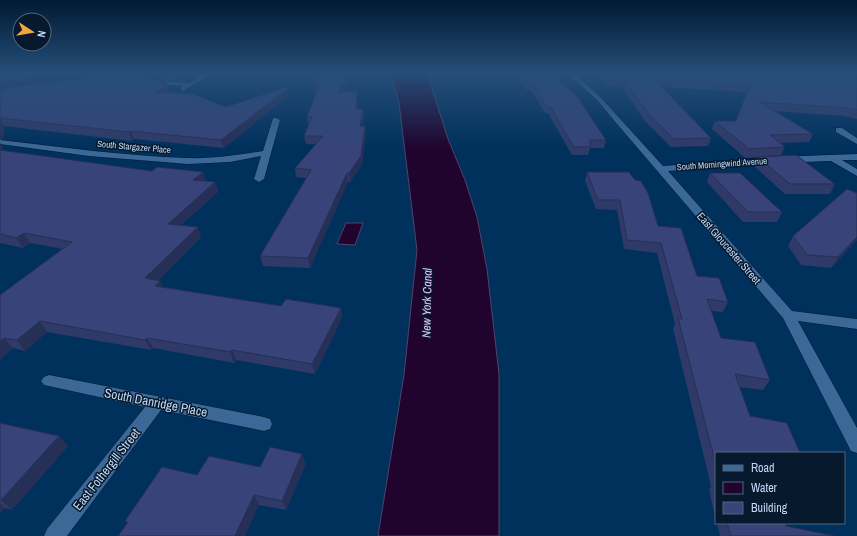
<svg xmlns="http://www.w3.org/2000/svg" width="857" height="536" font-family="'Archivo Narrow',sans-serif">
<rect width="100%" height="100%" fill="#00305c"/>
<g fill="#20042e" stroke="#504469">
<polygon points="391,73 427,73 448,139 465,180 477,217 487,269 499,374 499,536 378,536 404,375 417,250 399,103"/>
<polygon points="346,223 363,223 355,245 337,244"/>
</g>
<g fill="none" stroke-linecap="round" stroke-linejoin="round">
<defs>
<g id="minor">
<polygon points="205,73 213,73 183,91 180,89 183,86 150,84 147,82 150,80 189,83"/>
<polygon points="567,73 574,73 602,99 663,166 775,157 857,154 857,160 842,160 857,169 857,176 831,161 775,163 668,171 792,311 857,319 857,329 798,321 857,428 857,453 851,451 783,318 618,125 598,101"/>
<path d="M 273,118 L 276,118 L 280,120 L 264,179 L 259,182 L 254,179 L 261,156 L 230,162 L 188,164 L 89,156 L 0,144 L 0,140 C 62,147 125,156 187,158 C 213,159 238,155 263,151 Z"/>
<polygon points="836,128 842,128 857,138 857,144 836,132"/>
<polygon points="49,375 264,417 270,419 272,424 270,429 264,431 161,410 67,536 44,536 47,529 145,407 44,385 41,381 44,377"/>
</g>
</defs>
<use href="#minor" stroke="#031830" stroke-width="1"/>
<use href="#minor" fill="#3b6897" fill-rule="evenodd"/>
</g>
<g fill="#2f3a68">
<polygon points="0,73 191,73 178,81 166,80 168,87 167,87 168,91 166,92 226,107 288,96 224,148 134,139 132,141 4,126 3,139 0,140"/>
<polygon points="307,73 353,73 343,92 357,91 358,98 357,109 363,109 364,117 362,126 366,134 362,165 350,182 348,182 310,268 263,266 260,256 306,178 296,177 295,168 316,144 306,144 304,136 308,125 307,117 315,94 316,78 308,79"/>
<polygon points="510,73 551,73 606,140 604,148 590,148 588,155 572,155 548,113 545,113 531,90 526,90"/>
<polygon points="595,73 857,73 857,119 844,116 774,111 813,134 809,142 780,143 785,147 781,155 745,158 712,129 715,121 736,121 747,92 662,87 711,138 708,146 671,147 645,121 621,86 607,86"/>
<polygon points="0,143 2,146 1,150 215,182 218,192 181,225 201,237 158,281 160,281 163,287 281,306 341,308 342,318 315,374 236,360 234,363 153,348 151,350 47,332 25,351 13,348 0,360 0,295 63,249 30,243 23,248 0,243"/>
<polygon points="758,157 835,184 830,194 785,194 754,166"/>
<polygon points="587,172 658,226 697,276 728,302 723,312 711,311 721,338 770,380 763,390 739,387 716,453 716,521 709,490 711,486 673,329 675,324 657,253 624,249 617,210 596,209 585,181"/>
<polygon points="710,173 782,212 777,222 743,222 707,182"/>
<polygon points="857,193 857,240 831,268 801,265 788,246 793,236"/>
<polygon points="0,423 59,436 68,446 12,510 5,508 0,513"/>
<polygon points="306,464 286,510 259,505 127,523 125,521 197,475 260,467"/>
<polygon points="717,523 784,523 786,526 835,536 720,536"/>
</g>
<g fill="#262f55">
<polygon points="66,73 80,73 82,79 0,89 0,82"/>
<polygon points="177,73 191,73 178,81 176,74"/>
<polygon points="307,73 318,73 319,78 308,79"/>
<polygon points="349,73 353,73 339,99 338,92"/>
<polygon points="165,80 168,87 167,87 168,91 158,99 156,92 161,82"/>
<polygon points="319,86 315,94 314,87"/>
<polygon points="287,89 288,96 224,148 221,140"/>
<polygon points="357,91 358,98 357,117 356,109"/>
<polygon points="363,109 364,117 361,134 360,126"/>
<polygon points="0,119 4,126 3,139 0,140"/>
<polygon points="365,126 366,134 362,165 350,182 349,173"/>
<polygon points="131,131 134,139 132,141 129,132"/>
<polygon points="0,143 2,146 0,158"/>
<polygon points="203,172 206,181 197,189 193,180"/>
<polygon points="347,173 348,182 310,268 308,258"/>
<polygon points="215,182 218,192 172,233 168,224"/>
<polygon points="198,227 201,237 150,289 145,278"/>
<polygon points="24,233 30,243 23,248 16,238"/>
<polygon points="857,237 857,240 831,268 838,257"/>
<polygon points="160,281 165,291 155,286"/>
<polygon points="341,308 342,318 315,374 312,364"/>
<polygon points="40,321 47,332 25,351 17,340"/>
<polygon points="4,338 13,348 0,360 0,342"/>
<polygon points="147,338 153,348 151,350 145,340"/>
<polygon points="232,350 236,360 234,363 230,352"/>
<polygon points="59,436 68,446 12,510 1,500"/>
<polygon points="302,454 306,464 286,510 282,501"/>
<polygon points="254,495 259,505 245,536 235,536"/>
<polygon points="0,504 5,508 0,513"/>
</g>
<g fill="#374379" stroke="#262f55">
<polygon points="0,73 66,73 0,82"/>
<polygon points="160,73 177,73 176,74"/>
<polygon points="318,73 349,73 338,92 357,91 356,109 363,109 360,126 365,126 361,156 349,173 347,173 308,258 260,256 311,170 295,168 323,136 304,136 312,117 307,117 319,86 314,87"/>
<polygon points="517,73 551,73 577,96 606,140 590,140 590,147 574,147 550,106 546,106 532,83 527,83"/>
<polygon points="602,73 805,73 857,77 857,110 848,108 759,102 813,134 770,135 785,147 749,149 715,121 736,121 750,85 654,79 711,138 674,139 648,113 623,79 609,80"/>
<polygon points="125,78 165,80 161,82 166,84 156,92 193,94 226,107 286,87 287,89 221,140 131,131 129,132 0,118 0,89 47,82 79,79"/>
<polygon points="0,150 152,171 157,167 203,172 193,180 215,182 168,224 198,227 145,278 160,281 155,286 281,306 286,299 341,308 312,364 232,350 230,352 147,338 145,340 40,321 17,340 4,338 0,342 0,295 72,242 24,233 16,238 0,234"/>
<polygon points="796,155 835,184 790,184 758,157"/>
<polygon points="587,172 629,172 635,180 641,181 648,193 658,226 681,228 697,276 719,278 728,302 707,299 721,338 755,342 770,380 735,374 750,416 787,423 800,453 716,453 716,465 678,318 682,319 661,243 627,240 620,200 598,200"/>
<polygon points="710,173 740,173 782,212 748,212"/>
<polygon points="847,189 857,193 857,237 838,257 807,255 793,236"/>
<polygon points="0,423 59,436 1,500 0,500"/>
<polygon points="270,447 302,454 282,501 254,495 235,536 118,536 128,522 125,521 162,467 197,475 209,456 260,467"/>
<polygon points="727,523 784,523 786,526 835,536 731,536"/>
</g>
<linearGradient id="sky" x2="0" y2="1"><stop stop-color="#001a33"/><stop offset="0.49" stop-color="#264e78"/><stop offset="1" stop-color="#264e78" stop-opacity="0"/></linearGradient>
<rect width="857" height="148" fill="url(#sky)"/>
<g text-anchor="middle" stroke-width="3" stroke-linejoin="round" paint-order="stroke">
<g font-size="9" fill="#c1d9f4" stroke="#07192c">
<text transform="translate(134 147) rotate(5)" y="3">South Stargazer Place</text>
<text transform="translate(722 164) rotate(-4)" y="3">South Morningwind Avenue</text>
</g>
<g font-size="11" fill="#c1d9f4" stroke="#07192c">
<text transform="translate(729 248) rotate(49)" y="4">East Gloucester Street</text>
</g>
<g font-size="12" font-style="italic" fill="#e7c2ff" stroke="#07192c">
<text transform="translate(427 303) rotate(-89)" y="4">New York Canal</text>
</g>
<g font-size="13" fill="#c1d9f4" stroke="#07192c">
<text transform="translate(156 402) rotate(11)" y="5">South Danridge Place</text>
<text transform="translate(106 469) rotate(-52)" y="5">East Fothergill Street</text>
</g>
</g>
<rect x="715" y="452" width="130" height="72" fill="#07192c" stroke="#51667c"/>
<rect x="723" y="465" width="20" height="6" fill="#3b6897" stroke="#51667c"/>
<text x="751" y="472" font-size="12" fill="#c1d9f4">Road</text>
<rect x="723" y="482" width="20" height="12" fill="#20042e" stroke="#51667c"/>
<text x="751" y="492" font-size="12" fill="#c1d9f4">Water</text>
<rect x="723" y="502" width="20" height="12" fill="#374379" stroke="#51667c"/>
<text x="751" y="512" font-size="12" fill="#c1d9f4">Building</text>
<g transform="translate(32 32) rotate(102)"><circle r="19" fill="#07192c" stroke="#51667c"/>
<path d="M0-3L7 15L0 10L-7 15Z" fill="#f0a63e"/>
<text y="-6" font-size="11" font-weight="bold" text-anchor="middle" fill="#c1d9f4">N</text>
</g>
</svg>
